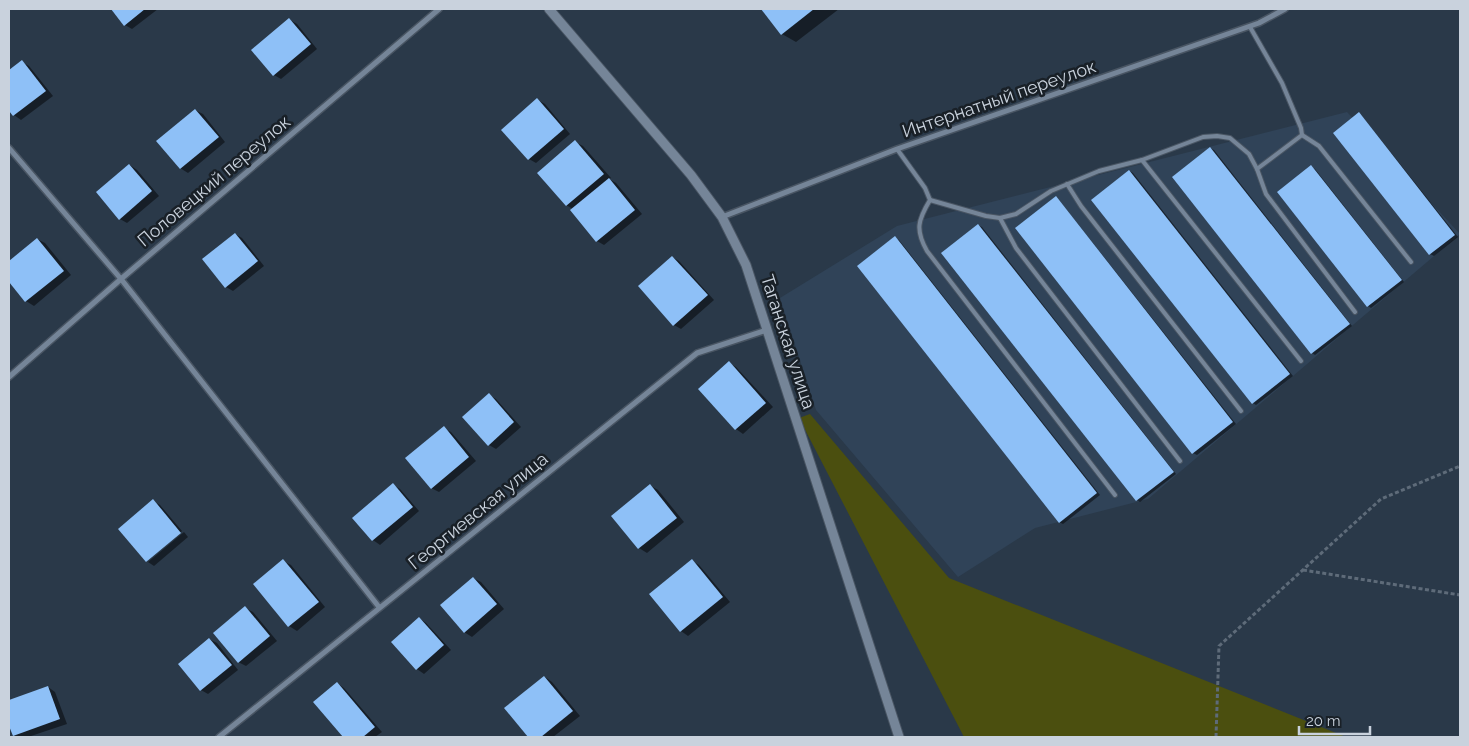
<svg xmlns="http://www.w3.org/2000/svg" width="1469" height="746" font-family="Raleway,sans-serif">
<rect width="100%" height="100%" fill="#2a3949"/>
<polygon fill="#304358" points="1347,112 1460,234 1148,499 1035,528 958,577 816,410 780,298 897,226"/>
<polygon fill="#4b4f0f" points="810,414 949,578 1346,737 964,737 799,418"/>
<g fill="#0007">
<polygon points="112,9 158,9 132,29 125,25"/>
<polygon points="762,9 839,9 796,42 782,34"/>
<polygon points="290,20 297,24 317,49 281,79 274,75"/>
<polygon points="22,62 29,66 53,96 21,120 14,115 9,109 9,72"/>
<polygon points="538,100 545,104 570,134 536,163 529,159"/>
<polygon points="195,110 203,114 225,142 188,173 180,168"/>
<polygon points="1359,114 1362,116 1458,237 1434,256 1430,254 1334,133"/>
<polygon points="575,142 583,146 611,178 609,179 616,183 642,214 604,245 597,241 573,209 566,205"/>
<polygon points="1210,148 1214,150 1352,326 1315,355 1312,353"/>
<polygon points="130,165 137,170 159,196 127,223 120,219"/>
<polygon points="1311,167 1315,169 1404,282 1371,308 1368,306 1278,193"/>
<polygon points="1130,171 1133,173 1293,376 1256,405 1253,403"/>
<polygon points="1056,198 1059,200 1236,424 1197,455 1193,453"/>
<polygon points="978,225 982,227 1176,474 1140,502 1137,500"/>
<polygon points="235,234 242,238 264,266 233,291 226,287"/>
<polygon points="895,238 899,240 1100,495 1063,524 1059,522"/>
<polygon points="37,239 45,243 71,275 34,306 26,301 9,280 9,262"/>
<polygon points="672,257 679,261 714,300 681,329 674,325 639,287"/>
<polygon points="729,363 736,367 773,407 743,434 736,429 700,389"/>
<polygon points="489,395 496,399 521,427 496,449 489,445 464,417"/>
<polygon points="444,428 451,432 476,461 439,492 431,488"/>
<polygon points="393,485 400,489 419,511 380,545 373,540"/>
<polygon points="651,486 658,490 684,522 647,553 639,548 613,516"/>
<polygon points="153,501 160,505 182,531 147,560 147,562 119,529"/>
<polygon points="184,532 188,537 154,566 148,562"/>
<polygon points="283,561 291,565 325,607 297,631 289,626 255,584"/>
<polygon points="692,561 699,565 730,602 688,636 681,631 651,595"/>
<polygon points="473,578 481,582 504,609 472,637 464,632"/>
<polygon points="245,608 253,612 277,641 246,666 238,662"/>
<polygon points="419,618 426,623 451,650 424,674 417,669"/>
<polygon points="209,639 217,643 238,670 208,694 201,690"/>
<polygon points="545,677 552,682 580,716 553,737 530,737 506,709"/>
<polygon points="337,683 344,688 382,732 375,737 344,737 315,702"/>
<polygon points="48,687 55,692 67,724 28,737 17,737 14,735 9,722 9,701"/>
</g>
<g fill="#8ec0f7">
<polygon points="111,9 145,9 124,26"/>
<polygon points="761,9 814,9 781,35"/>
<polygon points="289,18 311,44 273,76 251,50"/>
<polygon points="22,60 46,91 13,116 9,111 9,70"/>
<polygon points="537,98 564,129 528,160 501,130"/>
<polygon points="195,109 219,137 180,169 156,141"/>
<polygon points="1359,112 1455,235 1429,255 1333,133"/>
<polygon points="575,140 604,174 566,206 537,173"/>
<polygon points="1210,147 1350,324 1311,354 1172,177"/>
<polygon points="129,164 152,191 119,220 96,192"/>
<polygon points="1311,165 1402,280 1367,307 1277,192"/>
<polygon points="1129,170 1290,374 1252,404 1091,200"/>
<polygon points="609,178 635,210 596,242 570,210"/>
<polygon points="1056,196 1233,422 1192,454 1015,228"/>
<polygon points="978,224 1174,472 1136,501 941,253"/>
<polygon points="235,233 258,261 225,288 202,259"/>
<polygon points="895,236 1097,493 1059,523 857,266"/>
<polygon points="37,238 64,271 25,302 9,282 9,261"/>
<polygon points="672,256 708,295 673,326 638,286"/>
<polygon points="729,361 766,403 735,430 698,389"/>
<polygon points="489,393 514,422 488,446 462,417"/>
<polygon points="444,426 469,457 431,489 405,458"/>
<polygon points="393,483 413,507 372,541 352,518"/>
<polygon points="650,484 677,518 638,549 611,516"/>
<polygon points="153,499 181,533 146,562 118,529"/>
<polygon points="283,559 319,602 288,627 253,584"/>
<polygon points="692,559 723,597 680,632 649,594"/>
<polygon points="473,577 497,604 464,633 440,605"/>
<polygon points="245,606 270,636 238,663 213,633"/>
<polygon points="419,617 444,645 416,670 391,642"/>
<polygon points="209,638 232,665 200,691 178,664"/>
<polygon points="544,676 573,711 541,737 528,737 504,708"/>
<polygon points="337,682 375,727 363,737 343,737 313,702"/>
<polygon points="48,686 60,719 13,736 9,726 9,700"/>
</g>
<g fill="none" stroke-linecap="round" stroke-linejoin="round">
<defs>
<g id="service">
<polyline points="1250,27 1282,83 1301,128 1302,135 1257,169"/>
<polyline points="1302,135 1319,146 1411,262"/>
<path d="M 897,149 L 925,188 L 930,200 C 918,220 915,230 927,251 L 1115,495"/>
<polyline points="1142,160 1301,361"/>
<polyline points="1067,184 1081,206 1241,411"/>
<polyline points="930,200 986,216 1000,218 1016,214 1051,191 1099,171 1142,160 1203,137 1217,136 1230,138 1249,154 1257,169 1266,194 1355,312"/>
<polyline points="1000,218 1016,248 1180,461"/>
</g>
<g id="minor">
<polyline points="9,148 121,279 379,607"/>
<polyline points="722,217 897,149 1259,23 1285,9"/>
<polyline points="9,377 121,279 439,9"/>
<polyline points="219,737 697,353 767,330"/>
</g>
<polyline id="tertiary" points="549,9 691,175 722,217 746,265 899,737"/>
</defs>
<use href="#service" stroke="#495563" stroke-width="6"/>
<use href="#minor" stroke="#495563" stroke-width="8"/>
<use href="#tertiary" stroke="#495563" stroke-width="11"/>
<g stroke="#5e6b79" stroke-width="3" stroke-dasharray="4 2.5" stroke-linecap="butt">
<polyline points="1303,570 1460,595"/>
<polyline points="1216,737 1219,646 1381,499 1460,466"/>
</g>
<use href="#service" stroke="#758598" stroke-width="4"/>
<use href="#minor" stroke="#758598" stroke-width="5"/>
<use href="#tertiary" stroke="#758598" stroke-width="9"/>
</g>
<g text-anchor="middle" stroke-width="5" stroke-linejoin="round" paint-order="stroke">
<g font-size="18" fill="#c9d2dd" stroke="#192027">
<text transform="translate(999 99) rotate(-19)" y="6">Интернатный переулок</text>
<text transform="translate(214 181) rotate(-40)" y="6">Половецкий переулок</text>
<text transform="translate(788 342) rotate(72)" y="6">Таганская улица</text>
<text transform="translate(478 511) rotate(-39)" y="6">Георгиевская улица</text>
</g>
</g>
<rect width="1469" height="746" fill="none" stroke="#c9d2dd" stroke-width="20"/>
<path d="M1299 726v8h71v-8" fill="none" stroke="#c9d2dd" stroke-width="2.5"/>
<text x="1306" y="726" font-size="15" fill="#c9d2dd" stroke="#192027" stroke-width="4" paint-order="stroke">20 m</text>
</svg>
